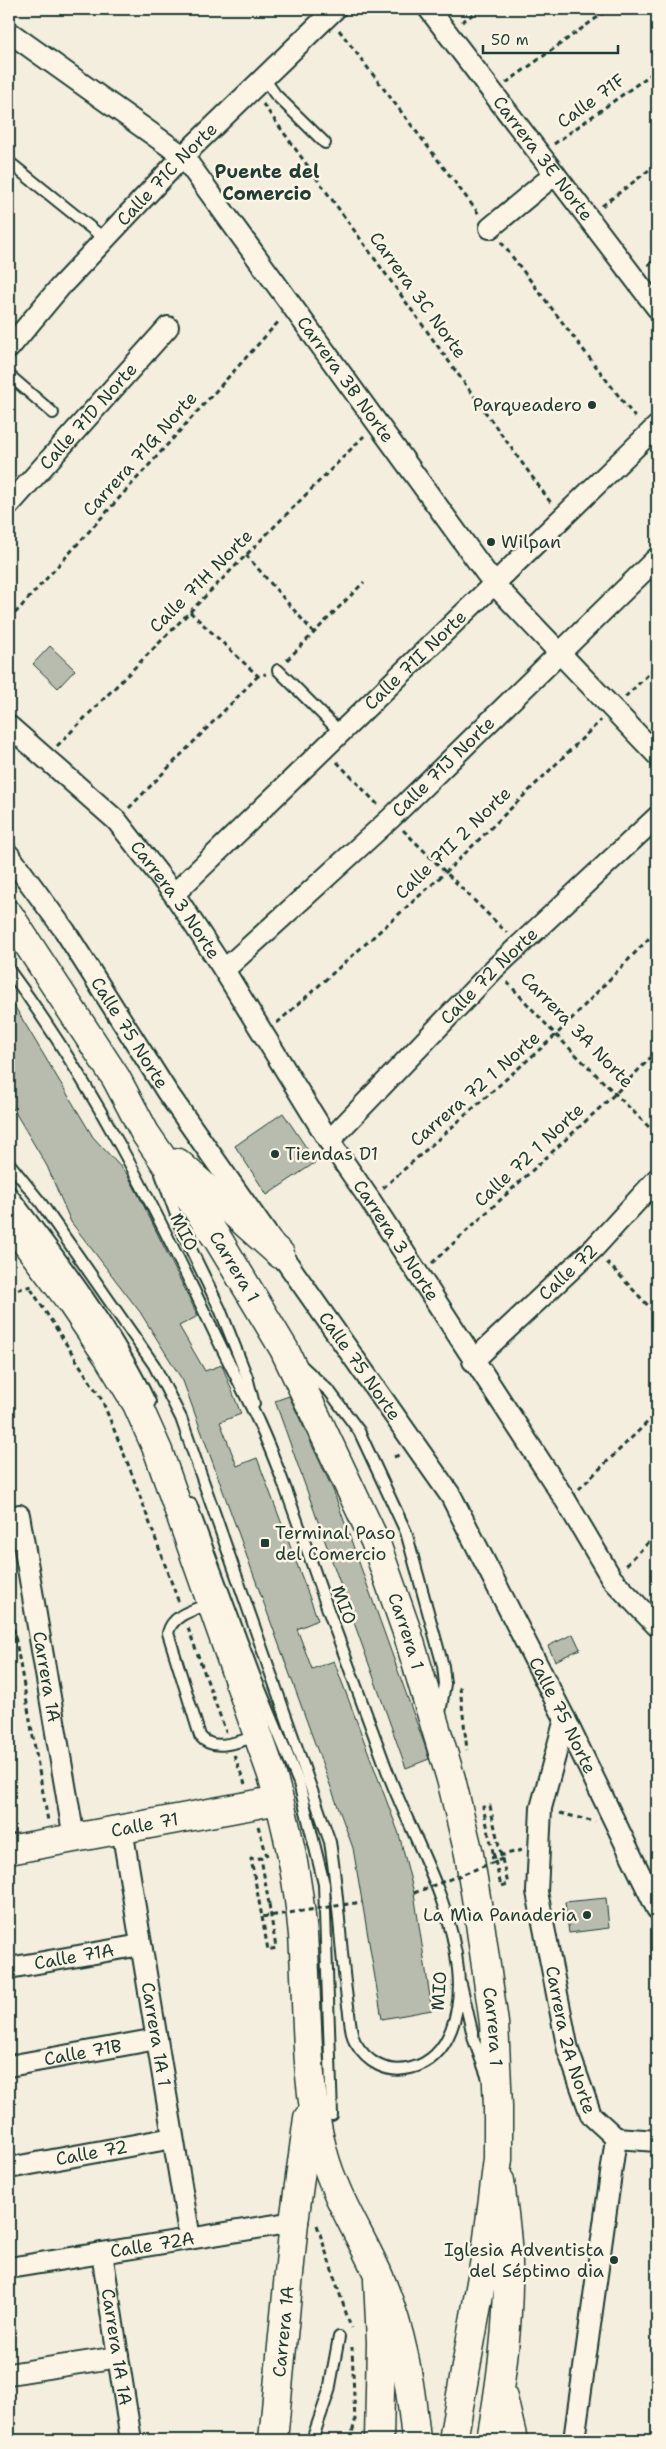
<svg xmlns="http://www.w3.org/2000/svg" width="666" height="2449" font-family="'Shantell Sans',sans-serif">
<rect width="100%" height="100%" fill="#f3eede"/>
<filter id="ink" filterUnits="userSpaceOnUse"><feTurbulence type="fractalNoise" baseFrequency=".02" numOctaves="2"/><feDisplacementMap in="SourceGraphic" scale="10" xChannelSelector="R" yChannelSelector="G"/><feConvolveMatrix kernelMatrix="1 2 1 2 8 2 1 2 1" color-interpolation-filters="sRGB"/></filter>
<g filter="url(#ink)">
<g fill="#b8bcae" stroke="#1f3d34">
<polygon points="50,646 75,670 58,688 33,664"/>
<polygon points="9,997 93,1137 127,1174 139,1196 198,1316 179,1326 205,1371 222,1365 241,1414 220,1422 237,1466 257,1458 318,1620 297,1629 312,1669 334,1661 399,1834 414,1893 432,2010 382,2019 353,1848 183,1381 140,1312 71,1222 47,1166 9,1102"/>
<polygon points="283,1113 316,1162 267,1195 235,1146"/>
<polygon points="289,1396 333,1490 425,1746 429,1759 406,1768 275,1401"/>
<polygon points="573,1634 580,1649 555,1661 548,1646"/>
<polygon points="606,1898 609,1928 569,1933 565,1902"/>
</g>
<g fill="none" stroke-linecap="round" stroke-linejoin="round">
<defs>
<g id="lane">
<polyline points="263,77 275,94 325,143"/>
<polyline points="9,162 106,240"/>
<polyline points="9,375 53,413"/>
<polyline points="278,670 341,733"/>
<path d="M 9,970 C 92,1082 155,1208 215,1334 C 229,1363 244,1392 258,1421 C 287,1485 307,1552 331,1618 C 349,1667 367,1716 385,1765 C 409,1832 451,1897 458,1969 C 462,2007 452,2058 411,2068 C 387,2074 367,2063 355,2042 C 350,2032 350,2017 348,2006 C 340,1951 339,1896 330,1842 L 181,1418 L 154,1365 L 41,1203 L 9,1163"/>
<polyline points="161,1174 182,1231 220,1309 247,1377 254,1404"/>
<path d="M 9,1190 C 58,1254 116,1329 150,1402"/>
<polyline points="302,1366 330,1392 359,1431 406,1532 443,1666 445,1684 440,1713"/>
<polyline points="191,1504 255,1677 299,1783 324,1884 332,2115"/>
<path d="M 211,1603 C 195,1610 172,1614 168,1633 L 200,1736 C 213,1753 240,1741 257,1736"/>
<polyline points="461,1984 474,2040 487,2076"/>
<polyline points="312,2440 329,2391 339,2337"/>
</g>
<g id="street">
<path id="s1" d="M 429,9 L 657,308"/>
<path id="s2" d="M 9,32 L 183,156 L 494,584 L 657,755"/>
<polyline points="490,228 555,174"/>
<path id="s3" d="M 9,348 L 60,287 L 183,156 L 335,9"/>
<path id="s4" d="M 9,505 L 168,327"/>
<path id="s5" d="M 9,726 L 117,821 L 174,894 L 224,970 L 329,1141 L 370,1200 L 566,1501 L 612,1579 L 657,1626"/>
<path id="s6" d="M 9,855 L 65,931 L 167,1092 L 451,1496 L 565,1719 L 657,1909"/>
<path id="s7" d="M 174,894 L 657,426"/>
<path id="s8" d="M 224,970 L 391,818 L 657,558"/>
<path id="s9" d="M 329,1141 L 494,969 L 657,817"/>
<path id="s10" d="M 473,1361 L 594,1248 L 657,1179"/>
<path id="s11" d="M 19,1515 L 74,1838"/>
<path id="s12" d="M 565,1719 L 541,1808 L 537,1892 L 568,2050 L 591,2115 L 616,2138"/>
<path id="s13" d="M 122,1829 L 190,2239"/>
<path id="s14" d="M 9,1968 L 141,1945"/>
<path id="s15" d="M 9,2066 L 157,2039"/>
<polyline points="616,2138 657,2141"/>
<path id="s16" d="M 9,2168 L 173,2138"/>
<path id="s17" d="M 102,2253 L 131,2440"/>
<path id="s18" d="M 9,2268 L 294,2222"/>
<polyline points="9,2374 118,2357"/>
<polyline points="574,2440 616,2138"/>
</g>
<g id="secondary">
<path id="s19" d="M 9,1850 L 279,1800"/>
<polyline points="378,2280 381,2342 379,2440"/>
<polyline points="503,2398 513,2440"/>
<path id="s20" d="M 273,2440 L 294,2222"/>
<path d="M 491,2440 C 501,2382 509,2324 508,2265 C 508,2237 503,2209 500,2181"/>
</g>
<g id="highway">
<path id="s21" d="M 9,915 L 116,1078 L 145,1133 L 219,1241 L 284,1349 L 375,1541 L 407,1632 L 451,1779 L 469,1854 L 479,1916 L 494,2023 L 498,2106 L 498,2159 L 486,2254 L 453,2440"/>
<polyline points="178,1163 280,1254"/>
<path d="M 9,1220 L 71,1302 L 107,1355 L 137,1404 L 158,1451 L 271,1772 C 287,1824 298,1880 303,1935 C 308,2006 304,2082 323,2152 C 334,2194 359,2233 377,2272 C 402,2328 410,2380 416,2440"/>
<polyline points="294,2222 308,2118"/>
</g>
</defs>
<use href="#lane" stroke="#1f3d34" stroke-width="14"/>
<use href="#street" stroke="#1f3d34" stroke-width="24"/>
<use href="#secondary" stroke="#1f3d34" stroke-width="31"/>
<use href="#highway" stroke="#1f3d34" stroke-width="31"/>
<g stroke="#1f3d34" stroke-width="3" stroke-dasharray="5 4" stroke-linecap="butt">
<polyline points="462,22 480,9"/>
<polyline points="339,30 479,214"/>
<polyline points="506,83 609,9"/>
<polyline points="263,104 551,503"/>
<polyline points="554,144 657,70"/>
<polyline points="602,206 657,164"/>
<polyline points="501,242 637,420"/>
<polyline points="648,265 657,258"/>
<polyline points="246,555 314,633"/>
<polyline points="190,612 258,676 266,674"/>
<polyline points="9,620 280,320"/>
<polyline points="287,660 364,582"/>
<polyline points="625,697 657,666"/>
<polyline points="57,746 364,436"/>
<polyline points="337,762 379,806"/>
<polyline points="129,808 258,676"/>
<polyline points="403,830 507,933"/>
<polyline points="9,832 13,838"/>
<polyline points="507,982 556,1035 657,1135"/>
<polyline points="277,1023 446,872 601,720"/>
<polyline points="383,1188 556,1035 657,930"/>
<polyline points="607,1262 657,1315"/>
<polyline points="432,1263 616,1093 657,1051"/>
<polyline points="31,1289 102,1400 130,1469 179,1603"/>
<polyline points="9,1291 33,1286"/>
<polyline points="394,1457 401,1454"/>
<polyline points="579,1489 657,1413"/>
<polyline points="626,1565 657,1534"/>
<polyline points="9,1602 48,1821"/>
<polyline points="188,1628 226,1732"/>
<polyline points="460,1687 467,1750"/>
<polyline points="234,1755 245,1784"/>
<polyline points="560,1813 595,1822"/>
<polyline points="258,1826 267,1856"/>
<polyline points="493,1852 501,1886 508,1884 502,1859"/>
<polyline points="491,1858 522,1850"/>
<polyline points="262,1917 268,1950 276,1948 269,1904"/>
<polyline points="317,2225 351,2328"/>
<polyline points="350,2440 355,2422 352,2347"/>
</g>
<use href="#lane" stroke="#fcf5e5" stroke-width="10"/>
<use href="#street" stroke="#fcf5e5" stroke-width="20"/>
<use href="#secondary" stroke="#fcf5e5" stroke-width="28"/>
<use href="#highway" stroke="#fcf5e5" stroke-width="28"/>
<g stroke="#1f3d34" stroke-width="3" stroke-dasharray="5 4" stroke-linecap="butt">
<polyline points="414,1893 502,1859 490,1806 483,1807 493,1852"/>
<polyline points="269,1904 261,1858 251,1859 262,1917 362,1902"/>
</g>
</g>
</g>
<g fill="#1f3d34" stroke="#fcf5e5" stroke-width="2">
<circle cx="592" cy="405" r="5"/>
<circle cx="491" cy="542" r="5"/>
<circle cx="275" cy="1154" r="5"/>
<rect x="260" y="1538" width="10" height="10" rx="2.5"/>
<circle cx="587" cy="1915" r="5"/>
<circle cx="614" cy="2260" r="5"/>
</g>
<g text-anchor="middle" stroke-width="5" stroke-linejoin="round" paint-order="stroke">
<g font-size="18" fill="#1f3d34" stroke="#fcf5e5">
<text transform="translate(591 101) rotate(-36)" y="6">Calle 71F</text>
<text dy="6" stroke="none"><textPath href="#s1" startOffset="188">Carrera 3E Norte</textPath></text>
<text dy="6" stroke="none"><textPath href="#s3" startOffset="235">Calle 71C Norte</textPath></text>
<text transform="translate(418 295) rotate(54)" y="6">Carrera 3C Norte</text>
<text dy="6" stroke="none"><textPath href="#s2" startOffset="490">Carrera 3B Norte</textPath></text>
<text dy="6" stroke="none"><textPath href="#s4" startOffset="119">Calle 71D Norte</textPath></text>
<text transform="translate(140 454) rotate(-48)" y="6">Carrera 71G Norte</text>
<text transform="translate(201 581) rotate(-45)" y="6">Calle 71H Norte</text>
<text dy="6" stroke="none"><textPath href="#s7" startOffset="336">Calle 71I Norte</textPath></text>
<text dy="6" stroke="none"><textPath href="#s8" startOffset="299">Calle 71J Norte</textPath></text>
<text transform="translate(453 843) rotate(-44)" y="6">Calle 71I 2 Norte</text>
<text dy="6" stroke="none"><textPath href="#s5" startOffset="242">Carrera 3 Norte</textPath></text>
<text dy="6" stroke="none"><textPath href="#s9" startOffset="230">Calle 72 Norte</textPath></text>
<text transform="translate(577 1030) rotate(46)" y="6">Carrera 3A Norte</text>
<text dy="6" stroke="none"><textPath href="#s6" startOffset="215">Calle 75 Norte</textPath></text>
<text transform="translate(475 1089) rotate(-41)" y="6">Carrera 72 1 Norte</text>
<text transform="translate(529 1155) rotate(-43)" y="6">Calle 72 1 Norte</text>
<text transform="translate(184 1232) rotate(63)" y="6">MIO</text>
<text dy="6" stroke="none"><textPath href="#s5" startOffset="648">Carrera 3 Norte</textPath></text>
<text dy="6" stroke="none"><textPath href="#s21" startOffset="418">Carrera 1</textPath></text>
<text dy="6" stroke="none"><textPath href="#s10" startOffset="130">Calle 72</textPath></text>
<text dy="6" stroke="none"><textPath href="#s6" startOffset="620">Calle 75 Norte</textPath></text>
<text transform="translate(344 1605) rotate(70)" y="6">MIO</text>
<text dy="6" stroke="none"><textPath href="#s21" startOffset="822">Carrera 1</textPath></text>
<text dy="6" stroke="none"><textPath href="#s11" startOffset="164">Carrera 1A</textPath></text>
<text dy="6" stroke="none"><textPath href="#s6" startOffset="1025">Calle 75 Norte</textPath></text>
<text dy="6" stroke="none"><textPath href="#s19" startOffset="138">Calle 71</textPath></text>
<text dy="6" stroke="none"><textPath href="#s14" startOffset="66">Calle 71A</textPath></text>
<text transform="translate(439 1991) rotate(-86)" y="6">MIO</text>
<text dy="6" stroke="none"><textPath href="#s21" startOffset="1228">Carrera 1</textPath></text>
<text dy="6" stroke="none"><textPath href="#s13" startOffset="208">Carrera 1A 1</textPath></text>
<text dy="6" stroke="none"><textPath href="#s12" startOffset="328">Carrera 2A Norte</textPath></text>
<text dy="6" stroke="none"><textPath href="#s15" startOffset="75">Calle 71B</textPath></text>
<text dy="6" stroke="none"><textPath href="#s16" startOffset="84">Calle 72</textPath></text>
<text dy="6" stroke="none"><textPath href="#s18" startOffset="145">Calle 72A</textPath></text>
<text dy="6" stroke="none"><textPath href="#s20" startOffset="109">Carrera 1A</textPath></text>
<text dy="6" stroke="none"><textPath href="#s17" startOffset="95">Carrera 1A 1A</textPath></text>
</g>
<g font-size="18" fill="#1f3d34" stroke="#fcf5e5" text-anchor="end">
<text x="582" y="411">Parqueadero</text>
<text x="501" y="548" text-anchor="start">Wilpan</text>
<text x="285" y="1160" text-anchor="start">Tiendas D1</text>
<text x="275" y="1539" text-anchor="start">Terminal Paso<tspan x="275" dy="21">del Comercio</tspan></text>
<text x="577" y="1921">La Mìa Panaderia</text>
<text x="604" y="2256">Iglesia Adventista<tspan x="604" dy="21">del Séptimo dia</tspan></text>
</g>
<g font-size="19" font-weight="bold" fill="#1f3d34" stroke="#fcf5e5">
<text x="267" y="178">Puente del<tspan x="267" dy="22">Comercio</tspan></text>
</g>
</g>
<rect width="666" height="2449" fill="none" stroke="#fcf5e5" stroke-width="30"/>
<rect x="15" y="15" width="636" height="2419" fill="none" stroke="#1f3d34" stroke-width="2" filter="url(#ink)"/>
<path d="M483 45v8h135v-8" fill="none" stroke="#1f3d34" stroke-width="2.5"/>
<text x="491" y="45" font-size="15" fill="#1f3d34" stroke="#fcf5e5" stroke-width="4" paint-order="stroke">50 m</text>
</svg>
